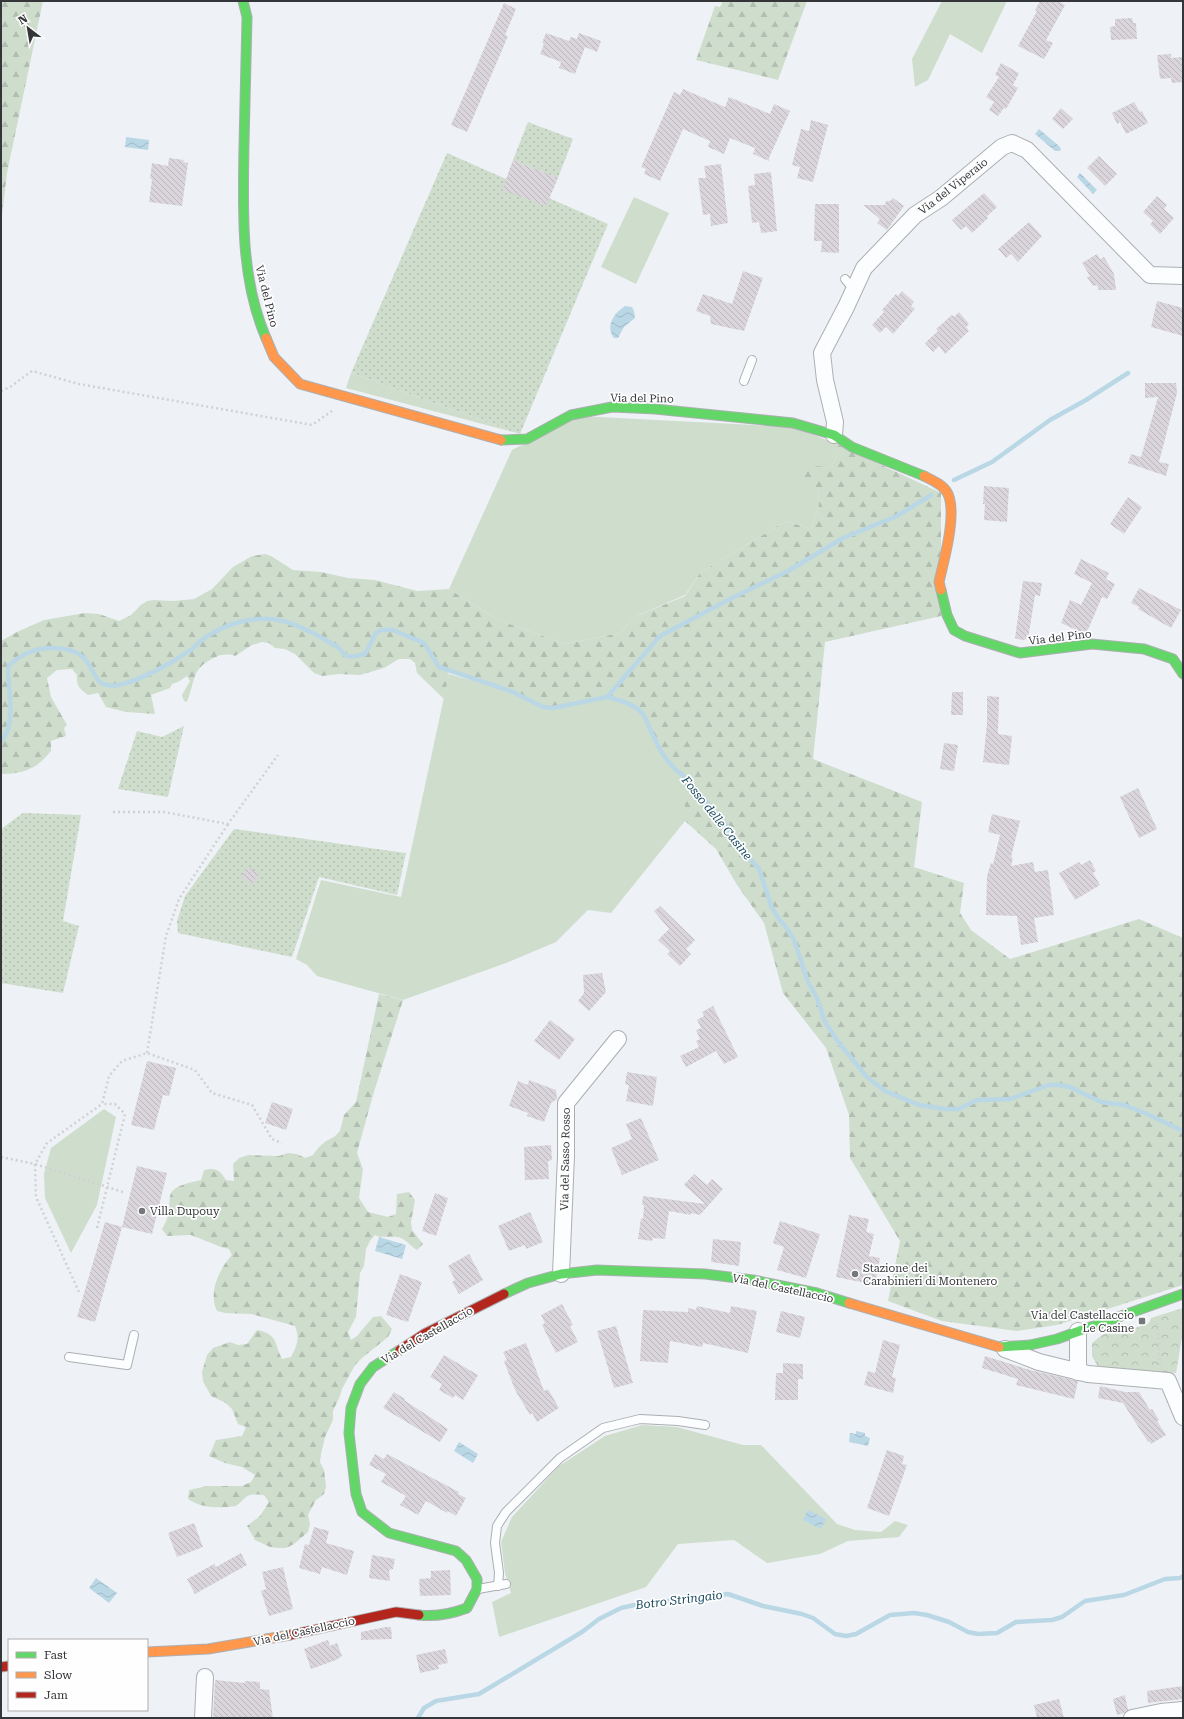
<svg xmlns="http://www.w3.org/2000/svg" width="1184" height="1719" font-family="'Roboto Serif',serif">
<defs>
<pattern id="forest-firs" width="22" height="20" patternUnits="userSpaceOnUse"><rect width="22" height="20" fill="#cfddcd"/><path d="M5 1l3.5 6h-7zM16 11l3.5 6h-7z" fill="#b2beb1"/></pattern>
<pattern id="park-crowns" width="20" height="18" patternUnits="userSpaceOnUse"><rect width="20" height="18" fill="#cfddcd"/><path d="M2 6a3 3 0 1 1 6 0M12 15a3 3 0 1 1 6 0" fill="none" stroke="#b2beb1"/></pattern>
<pattern id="garden-dots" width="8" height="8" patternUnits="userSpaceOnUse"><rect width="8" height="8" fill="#cfddcd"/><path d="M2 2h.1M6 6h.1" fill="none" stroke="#b2beb1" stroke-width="1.8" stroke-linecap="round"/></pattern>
<pattern id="water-waves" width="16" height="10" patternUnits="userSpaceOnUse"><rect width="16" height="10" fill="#bad7e6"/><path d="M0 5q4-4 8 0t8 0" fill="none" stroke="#a0b9c6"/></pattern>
<pattern id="building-back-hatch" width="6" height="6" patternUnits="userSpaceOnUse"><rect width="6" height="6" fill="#dad5db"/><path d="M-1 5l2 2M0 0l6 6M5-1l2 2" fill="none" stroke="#bcb7bd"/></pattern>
</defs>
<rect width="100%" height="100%" fill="#eef2f6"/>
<g fill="#cfddcd">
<polygon points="942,1 1007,1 982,53 950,34 928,80 915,87 912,59"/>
<polygon points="634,197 669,213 636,284 601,267"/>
<polygon points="351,373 520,434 346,388"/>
<polygon points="579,416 793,427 837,444 837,455 832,467 812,467 818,489 819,505 811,529 786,521 700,573 685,595 634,617 620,633 565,644 498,620 449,589 512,450"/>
<path d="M 449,674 L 513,692 L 543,707 L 553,708 L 607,697 C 619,700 635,704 643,714 C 646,718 648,726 651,731 C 659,749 668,766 685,777 L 685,821 L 611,913 L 588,910 L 556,942 L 506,963 L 403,1000 L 317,976 L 307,965 L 296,959 L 321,880 L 401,897 Z"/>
<polygon points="104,1109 116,1117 97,1205 71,1253 45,1198 44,1174 51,1148"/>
<polygon points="642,1425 677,1427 743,1445 761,1445 837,1524 855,1530 881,1532 895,1521 908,1525 899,1537 848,1541 820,1554 767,1563 734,1540 678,1544 646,1587 499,1637 492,1602 511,1593 505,1573 501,1542 512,1517 559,1466 605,1436"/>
</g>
<g fill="url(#forest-firs)">
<polygon points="1,1 43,1 7,173 1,224"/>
<polygon points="723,1 807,1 778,80 696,60 715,6 720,7"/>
<path d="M 837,444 L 941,493 L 941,616 L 825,642 L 813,759 L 922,802 L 914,867 L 964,883 L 960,913 L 971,930 L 1010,959 L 1139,919 L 1183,938 L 1182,1012 L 1183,1012 L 1183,1285 L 1057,1325 L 1017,1331 L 942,1321 L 888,1301 L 900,1241 L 850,1158 L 849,1115 L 826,1048 L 783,993 L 764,923 L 737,885 L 716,849 L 685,821 L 685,777 C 668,766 659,749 651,731 C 648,726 646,718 643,714 C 635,704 619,700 607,697 L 553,708 L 543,707 L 513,692 L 441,667 L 449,674 L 444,699 L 417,673 L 415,663 L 410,659 L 399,659 L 384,668 L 360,675 L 339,674 L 322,676 L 314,673 L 295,654 L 285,649 L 275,648 L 269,643 L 262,642 L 252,645 L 235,656 C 230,654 221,654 216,657 C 191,668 196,679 187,702 L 184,701 L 182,695 L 190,681 L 187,676 L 178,682 L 172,684 L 170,688 L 151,695 L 155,714 L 126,712 L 106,707 L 98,693 L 88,695 C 80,689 76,686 77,675 L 72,669 L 57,670 L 47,678 L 51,697 L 67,725 L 64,728 L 66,736 L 51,741 L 51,751 C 37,769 23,774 1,774 L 1,641 L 17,632 L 44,620 L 85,613 L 99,614 L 119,621 L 131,615 L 141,605 L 147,601 L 154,600 L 173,601 L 194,599 L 212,589 L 233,567 L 252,556 L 265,554 L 271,556 L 293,570 L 321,572 L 348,578 L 375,580 L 417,591 L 449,589 L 498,620 L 565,644 L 620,633 L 634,617 L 685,596 L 700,573 L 786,521 L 811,529 L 819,505 L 818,489 L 803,486 L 797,470 L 812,466 L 832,467 L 837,455 Z"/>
<path d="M 379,994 L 403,1000 L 373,1095 L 357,1153 L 363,1169 L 359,1198 L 368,1212 L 388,1217 L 396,1214 L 397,1194 L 409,1192 L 415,1200 L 411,1222 L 412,1230 L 423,1244 L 417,1250 C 410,1246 406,1239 398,1237 C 390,1235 382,1239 375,1235 L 370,1241 L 366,1249 L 364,1266 L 360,1273 L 356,1317 L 348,1332 L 351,1340 L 357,1336 L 373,1317 L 381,1316 L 392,1329 L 388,1337 L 362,1358 L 355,1365 L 342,1389 L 340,1396 L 333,1411 L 333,1420 L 325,1437 L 321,1454 L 320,1462 L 324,1470 L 326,1486 L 324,1494 L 316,1500 L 308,1515 L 310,1524 L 308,1532 L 294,1544 L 286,1548 L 278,1548 L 270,1547 L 255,1540 L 247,1526 L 260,1516 L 269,1502 L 264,1495 C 244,1493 249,1496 236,1506 C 219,1508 203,1509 188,1499 L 189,1490 L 207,1486 L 242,1486 L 251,1482 L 255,1475 L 242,1467 L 225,1463 L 209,1456 L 216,1440 L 242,1436 L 246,1427 L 238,1424 L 232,1409 L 226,1403 L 211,1396 L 203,1381 L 202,1372 L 207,1355 L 213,1348 L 230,1342 L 238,1345 L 247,1344 L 257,1330 C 278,1334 274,1343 282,1359 L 291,1357 C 297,1345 300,1339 295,1326 L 251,1314 L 225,1313 L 217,1311 C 208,1293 219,1269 232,1255 L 229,1249 L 221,1247 L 191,1235 L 167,1236 L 162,1229 C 181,1200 151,1190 201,1180 L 204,1170 C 216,1167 220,1170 226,1180 L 234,1181 L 233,1164 L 239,1158 L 248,1155 L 279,1156 L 288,1153 L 297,1154 L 305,1158 L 313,1155 L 318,1148 L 326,1141 L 334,1137 L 340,1131 L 344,1115 L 356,1102 Z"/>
</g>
<polygon fill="url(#park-crowns)" points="1183,1308 1183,1331 1176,1373 1110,1370 1098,1367 1092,1356 1092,1343 1102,1335 1130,1324 1135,1328 1149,1323 1151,1318"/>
<g fill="url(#garden-dots)">
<polygon points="528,122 573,139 558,178 513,160"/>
<polygon points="447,153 608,224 520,434 351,373"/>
<polygon points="184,726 168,797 118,789 137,731 162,737"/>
<polygon points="23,813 81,815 63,921 79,926 63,993 1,983 1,829"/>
<polygon points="234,829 406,853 397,895 319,877 292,957 178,933 177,921 185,896"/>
</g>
<g fill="url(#water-waves)">
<polygon points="1039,129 1059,146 1061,149 1060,151 1055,151 1035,134"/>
<polygon points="126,137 149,140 148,150 125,147"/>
<polygon points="1080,173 1097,190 1093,194 1077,177"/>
<path d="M 625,306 L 632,307 L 634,311 L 635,318 L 624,327 L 618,338 L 614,338 C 605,326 614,313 625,306 Z"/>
<polygon points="379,1237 406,1245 402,1259 375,1251"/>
<polygon points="856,1431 865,1433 865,1436 870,1438 868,1446 849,1442 850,1433 856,1434"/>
<polygon points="459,1442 478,1454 473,1463 454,1451"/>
<polygon points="808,1510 826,1519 821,1529 803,1520"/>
<polygon points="96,1578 117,1593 109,1603 89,1588"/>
</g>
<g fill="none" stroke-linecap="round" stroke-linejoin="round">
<g stroke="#bad7e6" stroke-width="4.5">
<polyline points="954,480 992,462 1050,420 1086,400 1128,373"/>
<polyline points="607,697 660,636 732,598 788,571 843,538 897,516 931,495"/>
<path d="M 1,741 C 16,726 9,691 8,672 L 9,665 C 15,660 22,655 30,652 C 44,646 73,646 84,658 C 98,673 93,689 119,685 C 142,680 172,663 192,649 C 196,645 201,641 206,637 C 224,625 249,617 272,619 C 292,621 318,635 336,646 C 340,648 343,654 347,656 C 352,658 360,655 365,654 L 376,633 L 381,630 L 393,630 L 424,643 L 439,667 L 513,692 L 543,707 L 553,708 L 607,697 C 619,700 635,704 643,714 C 646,718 648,726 651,731 C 659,749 668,766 685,777 L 726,825 L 739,846 L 759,869 L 772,908 L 779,919 L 786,927 L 794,940 L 808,982 L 817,998 L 825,1022 L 839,1043 L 867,1077 L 885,1091 L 919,1105 L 946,1109 L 959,1109 L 977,1100 L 1010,1099 L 1049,1085 L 1059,1085 L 1070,1087 L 1101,1102 L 1124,1105 L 1147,1114 L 1183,1131"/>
<polyline points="418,1718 424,1708 436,1701 479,1694 582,1632 599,1619 621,1608 639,1604 657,1601 679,1601 728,1594 763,1606 802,1614 813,1618 835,1634 846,1636 856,1634 890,1615 914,1613 927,1615 949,1622 968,1632 978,1634 997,1633 1016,1622 1052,1620 1062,1617 1085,1601 1124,1595 1165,1579 1180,1578 1183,1576"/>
</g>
</g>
<g fill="url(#building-back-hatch)">
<polygon points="1040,1 1058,1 1065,5 1046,40 1053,43 1044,59 1018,46 1037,11 1035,10"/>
<polygon points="504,3 516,9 505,35 508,36 467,132 451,125"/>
<polygon points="1132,18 1133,23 1136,23 1137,39 1111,40 1110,27 1115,26 1115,19"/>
<polygon points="546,33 569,41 571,37 577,39 579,33 601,41 597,52 585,47 575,74 559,68 561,62 540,54 544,44 542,43"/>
<polygon points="1171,54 1171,58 1183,57 1183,82 1172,83 1171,78 1160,79 1157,55"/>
<polygon points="1001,63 1019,73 1013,85 1018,88 1006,109 1004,108 998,116 989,110 994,102 986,97 999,77 995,75"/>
<polygon points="683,89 725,107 729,97 770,114 774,104 790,111 769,158 769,161 753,154 755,148 730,138 724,154 708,147 710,141 683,129 660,181 644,174 646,169 641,167 659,126 674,92 680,95"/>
<polygon points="1134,102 1140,112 1142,111 1148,123 1126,134 1120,122 1117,124 1112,113"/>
<polygon points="1061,108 1073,119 1063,129 1052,119"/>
<polygon points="811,120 828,125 813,182 797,178 800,167 792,165 801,129 809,131"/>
<polygon points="1099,156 1117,174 1105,186 1087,168"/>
<polygon points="169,158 184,160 183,162 188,163 182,206 149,202 152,179 150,179 152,163 168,166"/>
<polygon points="513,160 558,178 546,206 502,190"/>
<polygon points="721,164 728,223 711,226 710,214 703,215 698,178 706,178 704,166"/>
<polygon points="771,172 777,231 761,233 759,222 752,223 748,186 755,185 754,174"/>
<polygon points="984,193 997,207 987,216 988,218 972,233 966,226 961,230 952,220"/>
<polygon points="1157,196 1167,205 1164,209 1174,218 1160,234 1150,224 1153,221 1143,212"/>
<polygon points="893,198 904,206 887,230 877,223 880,219 863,205 885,205 886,201 890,201"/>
<polygon points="815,204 839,204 839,253 821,252 822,241 814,241"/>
<polygon points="1029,222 1042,236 1018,262 1011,254 1006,258 998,249"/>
<polygon points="1097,254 1100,259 1104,257 1114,274 1116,290 1099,290 1097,285 1093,286 1087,277 1090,276 1082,263"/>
<polygon points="743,271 763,278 744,331 711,324 710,316 696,311 703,294 732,304"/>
<polygon points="902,291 914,302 911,306 915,309 893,334 886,327 880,333 872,325 884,312 882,310 896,294 898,296"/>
<polygon points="1157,301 1183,308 1183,336 1151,327"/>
<polygon points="959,312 969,324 966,327 969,331 945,354 939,346 933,352 925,343 938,331 936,329 952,315 954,317"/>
<polygon points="1145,383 1176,383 1177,393 1159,462 1169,464 1166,476 1128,463 1131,454 1141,457 1158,397 1145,398"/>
<polygon points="984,486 1009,488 1007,522 984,520 985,504 983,504"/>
<polygon points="1128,497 1142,507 1124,534 1110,524"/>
<polygon points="1081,559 1109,573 1106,579 1115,584 1107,599 1102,597 1087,632 1083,633 1061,623 1070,600 1081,605 1092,583 1074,574"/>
<polygon points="1023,581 1042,583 1040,596 1035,595 1028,639 1021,640 1015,638"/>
<polygon points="1139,588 1181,610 1171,628 1138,609 1139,607 1131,603"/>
<polygon points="952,692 963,692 963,715 951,715"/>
<polygon points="987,696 999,697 998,734 1012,736 1009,765 983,762 987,724"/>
<polygon points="944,743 958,745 954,771 940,769"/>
<polygon points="1138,788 1157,829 1139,838 1120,797"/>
<polygon points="992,814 1020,821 1011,857 1013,858 1011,866 1033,862 1035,872 1048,870 1054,915 1034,918 1038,942 1021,945 1017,916 986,915 987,876 991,863 993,864 1000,835 988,832"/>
<polygon points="1090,860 1096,871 1093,873 1100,885 1075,900 1059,873 1079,862 1081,865"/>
<polygon points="248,867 259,874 252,884 241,877"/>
<polygon points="660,906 695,940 686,949 691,954 680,966 667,954 670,951 658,940 669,929 654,911"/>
<polygon points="602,973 606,992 589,1011 578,1001 584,993 583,975"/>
<polygon points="713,1006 738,1057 724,1064 716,1051 686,1067 680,1056 699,1047 696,1041 700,1039 696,1030 701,1028 697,1020 704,1016 702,1012"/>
<polygon points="550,1020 575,1039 559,1060 534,1041"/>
<polygon points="147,1061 176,1068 169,1096 163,1095 154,1130 131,1125"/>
<polygon points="627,1072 657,1077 653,1106 626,1101 629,1085 625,1084"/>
<polygon points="529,1080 556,1090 557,1099 551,1103 544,1122 527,1116 528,1113 509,1106 518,1081 528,1085"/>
<polygon points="272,1102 293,1109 286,1130 265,1123"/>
<polygon points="641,1118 659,1160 622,1175 611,1148 632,1139 626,1124"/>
<polygon points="551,1145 552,1160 548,1161 549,1179 525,1180 524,1147"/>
<polygon points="137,1166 167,1173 152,1234 122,1227"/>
<polygon points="694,1174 707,1185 712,1179 723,1189 700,1215 691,1213 691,1215 669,1211 665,1239 653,1238 652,1241 638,1239 641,1218 643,1219 644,1205 642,1205 643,1196 705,1204 684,1185"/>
<polygon points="435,1193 448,1198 436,1236 422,1231"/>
<polygon points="530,1212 543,1242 526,1249 525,1245 509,1251 498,1226"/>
<polygon points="849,1215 869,1219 866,1232 874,1234 869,1256 880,1258 875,1285 836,1277"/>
<polygon points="780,1221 820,1234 806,1278 777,1270 784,1247 773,1243"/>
<polygon points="105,1222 122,1227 95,1322 77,1317"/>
<polygon points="713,1239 741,1242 739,1266 711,1262"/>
<polygon points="469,1254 483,1280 459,1294 452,1282 455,1280 448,1266"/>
<polygon points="400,1274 422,1282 408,1322 386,1315"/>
<polygon points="562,1304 573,1325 570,1326 578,1342 556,1353 542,1325 545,1323 541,1315"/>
<polygon points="697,1306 730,1313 731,1306 757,1311 748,1353 703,1343 702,1347 670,1341 668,1363 640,1361 643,1310 688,1312 688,1308 696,1310"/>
<polygon points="781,1311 805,1317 800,1338 776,1332"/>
<polygon points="616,1326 633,1383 614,1388 597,1331"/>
<polygon points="883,1340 900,1345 892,1377 896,1378 893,1393 864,1385 868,1371 875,1373"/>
<polygon points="526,1343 544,1391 548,1389 559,1408 537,1422 532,1413 530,1415 515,1390 504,1361 507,1360 503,1352"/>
<polygon points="444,1355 478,1375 463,1400 455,1395 453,1398 439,1390 442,1384 430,1377"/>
<polygon points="985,1356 1030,1370 1078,1381 1074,1399 1016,1385 1018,1379 982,1368"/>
<polygon points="783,1363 803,1364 803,1379 798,1379 798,1400 775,1400 776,1373 783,1373"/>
<polygon points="1100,1386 1125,1392 1139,1392 1150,1410 1152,1409 1159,1420 1157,1421 1166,1435 1151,1444 1149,1441 1148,1442 1123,1403 1098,1398"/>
<polygon points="394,1392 405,1399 404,1400 448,1429 440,1442 383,1408"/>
<polygon points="887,1450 904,1456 902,1464 907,1465 889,1516 867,1508"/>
<polygon points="375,1454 384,1459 387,1454 459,1492 458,1494 466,1498 456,1516 448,1511 447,1513 426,1501 418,1515 400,1505 406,1496 381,1482 386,1474 369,1465"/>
<polygon points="194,1523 203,1547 177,1557 168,1533"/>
<polygon points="314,1527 329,1531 326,1543 354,1551 347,1575 322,1567 320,1574 299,1568 305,1544 309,1545"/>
<polygon points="241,1553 247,1565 195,1594 187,1579 214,1564 216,1567"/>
<polygon points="372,1555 395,1559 393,1569 389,1570 390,1581 369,1578"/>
<polygon points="283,1567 293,1609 269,1616 261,1591 266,1589 262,1572"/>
<polygon points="450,1570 451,1595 420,1596 419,1579 431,1578 431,1571"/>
<polygon points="386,1627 391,1627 392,1639 361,1640 361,1632"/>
<polygon points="328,1640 330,1646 337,1643 342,1656 336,1660 311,1669 304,1649"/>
<polygon points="445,1649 448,1663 438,1665 439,1669 420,1673 416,1655"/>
<polygon points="215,1680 245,1683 245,1681 260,1682 260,1689 269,1690 273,1718 213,1718"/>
<polygon points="1183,1686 1183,1699 1148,1703 1147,1691"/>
<polygon points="1125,1695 1128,1710 1124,1713 1117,1715 1113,1699"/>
<polygon points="1059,1699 1064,1718 1037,1718 1034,1705"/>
</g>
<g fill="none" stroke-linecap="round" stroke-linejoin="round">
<defs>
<g id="lane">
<polyline points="845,279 854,290"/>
<polyline points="744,381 752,360"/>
<polyline points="69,1357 127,1365 134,1335"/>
<polyline points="498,1586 499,1573 495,1543 497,1526 506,1512 560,1458 603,1428 640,1419 678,1421 705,1425"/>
<polyline points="478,1589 506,1584"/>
</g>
<g id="street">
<polyline points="834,435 835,422 825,380 822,353 846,307 864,268 915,215 941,198 1002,147 1012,143 1027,150 1150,275 1183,276"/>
<polyline points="561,1274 566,1156 566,1103 618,1039"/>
<polyline points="1005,1349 1039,1362 1088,1374 1168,1381 1183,1417"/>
<polyline points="1078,1372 1078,1331"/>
<polyline points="203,1718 205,1677"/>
<polyline points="1132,1718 1161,1712 1183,1710"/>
</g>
<g id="fast">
<path d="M 243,1 L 247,17 C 246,60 245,103 244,145 C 243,210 240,278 266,338"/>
<polyline points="501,440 527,439 571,415 612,407 655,409 793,423 834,435 852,447 924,476"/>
<polyline points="941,590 947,615 954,630 965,636 1020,653 1092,644 1144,649 1173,659 1183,674"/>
<polyline points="504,1294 528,1283 561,1274 597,1270 705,1274 753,1280 817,1293 849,1303"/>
<polyline points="999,1347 1030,1345 1057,1339 1183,1294"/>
<path d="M 400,1350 L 373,1367 L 360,1384 L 351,1408 L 349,1433 L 356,1494 L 362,1512 L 389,1533 L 456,1551 L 466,1560 L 477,1579 L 477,1589 L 467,1608 C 451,1614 436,1617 419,1615"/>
</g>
<g id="slow">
<polyline points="266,338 274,357 300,384 501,440"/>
<path d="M 924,476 C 932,480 944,485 948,494 C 957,515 944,560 939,582 L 941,590"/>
<polyline points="849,1303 999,1347"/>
<polyline points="147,1652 208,1649 290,1635"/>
</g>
<g id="jam">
<polyline points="400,1350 424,1334 504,1294"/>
<polyline points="290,1635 396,1612 419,1615"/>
<polyline points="1,1667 9,1666"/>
</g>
</defs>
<use href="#lane" stroke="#acafb2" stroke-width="10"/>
<use href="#street" stroke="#acafb2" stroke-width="18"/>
<use href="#fast" stroke="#acafb2" stroke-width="11"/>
<use href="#slow" stroke="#acafb2" stroke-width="11"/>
<use href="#jam" stroke="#acafb2" stroke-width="11"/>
<g stroke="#d0d1d2" stroke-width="2.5" stroke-dasharray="2 3" stroke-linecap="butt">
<polyline points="272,1 272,2"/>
<polyline points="1,391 10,387 32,371 79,384 312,425 332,411"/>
<polyline points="113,812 164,812 228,824 278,755"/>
<polyline points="147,1053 166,936 179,899 228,824"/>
<polyline points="1,1157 35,1164 123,1192"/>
<polyline points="97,1228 125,1114 115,1104 102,1104"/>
<polyline points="79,1292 36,1197 35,1164 47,1143 102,1104 109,1076 122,1061 147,1053 195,1070 212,1093 252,1105 272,1139 282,1143"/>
<polyline points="1157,1323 1160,1365"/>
</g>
<use href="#lane" stroke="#fcfdfe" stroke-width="8"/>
<use href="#street" stroke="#fcfdfe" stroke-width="16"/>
<use href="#fast" stroke="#63d668" stroke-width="9"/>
<use href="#slow" stroke="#ff974d" stroke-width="9"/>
<use href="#jam" stroke="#b3261e" stroke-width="9"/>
</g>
<g fill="#75787b" stroke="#fefefe" stroke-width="1.5">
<circle cx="142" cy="1211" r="4"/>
<circle cx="855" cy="1274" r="4"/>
<rect x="1138" y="1317" width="8" height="8" rx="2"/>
</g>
<g text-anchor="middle" stroke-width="3.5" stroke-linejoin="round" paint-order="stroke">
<g font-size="11" fill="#343639" stroke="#fefefe">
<text transform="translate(953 186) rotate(-38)" y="4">Via del Viperaio</text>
<text transform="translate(267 296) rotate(76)" y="4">Via del Pino</text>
<text transform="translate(642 398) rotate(1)" y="4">Via del Pino</text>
<text transform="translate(1060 637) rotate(-7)" y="4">Via del Pino</text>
<text transform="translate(565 1159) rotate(-89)" y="4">Via del Sasso Rosso</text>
<text transform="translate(783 1288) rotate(12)" y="4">Via del Castellaccio</text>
<text transform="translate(427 1335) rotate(-30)" y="4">Via del Castellaccio</text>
<text transform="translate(304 1631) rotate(-12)" y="4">Via del Castellaccio</text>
</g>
<g font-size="11" fill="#343639" stroke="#fefefe" text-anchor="start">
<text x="150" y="1215">Villa Dupouy</text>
<text x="863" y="1272">Stazione dei<tspan x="863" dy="13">Carabinieri di Montenero</tspan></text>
<text x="1134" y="1319" text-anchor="end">Via del Castellaccio<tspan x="1134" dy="13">Le Casine</tspan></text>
</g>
<g font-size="12" font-style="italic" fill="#15495d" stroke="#fefefe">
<text transform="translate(717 818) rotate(51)" y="4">Fosso delle Casine</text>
<text transform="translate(679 1600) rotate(-7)" y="4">Botro Stringaio</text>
</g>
</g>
<rect width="1184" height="1719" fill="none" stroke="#343639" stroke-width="4"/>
<rect x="8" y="1639" width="140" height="72" fill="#fefefe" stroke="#adaeaf"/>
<rect x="16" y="1652" width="20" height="6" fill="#63d668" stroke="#adaeaf"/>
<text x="44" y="1659" font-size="12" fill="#343639">Fast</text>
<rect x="16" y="1672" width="20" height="6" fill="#ff974d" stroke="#adaeaf"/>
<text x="44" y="1679" font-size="12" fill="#343639">Slow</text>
<rect x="16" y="1692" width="20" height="6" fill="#b3261e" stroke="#adaeaf"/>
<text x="44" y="1699" font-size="12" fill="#343639">Jam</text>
<g transform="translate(28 28) rotate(329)" stroke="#fefefe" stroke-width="3" paint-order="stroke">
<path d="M0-3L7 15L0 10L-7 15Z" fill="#343639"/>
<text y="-6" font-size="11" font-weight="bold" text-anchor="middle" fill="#343639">N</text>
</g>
</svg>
